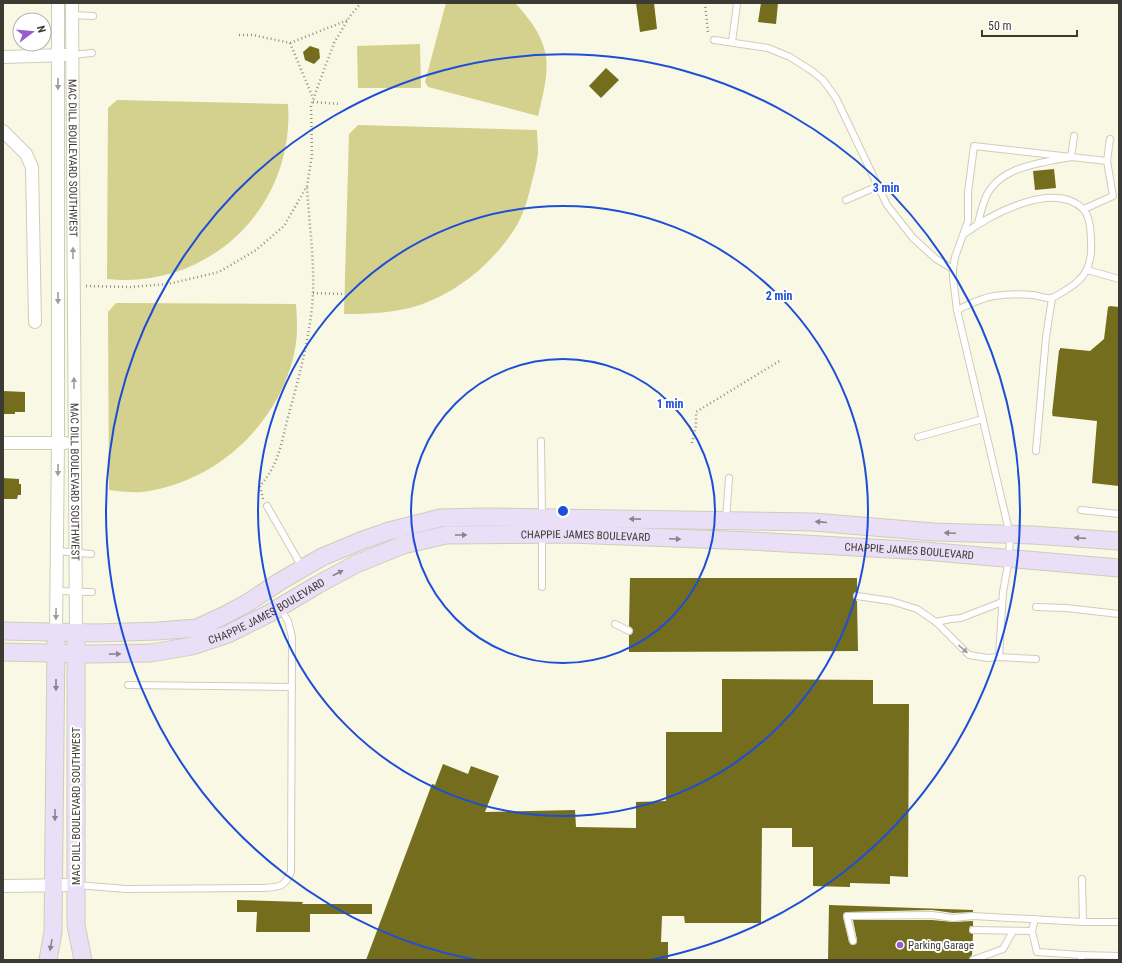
<svg xmlns="http://www.w3.org/2000/svg" width="1122" height="963" font-family="'Roboto Condensed',sans-serif">
<rect width="100%" height="100%" fill="#f9f8e4"/>
<g fill="#d4d08d">
<path d="M 446,3 L 515,3 C 528,17 541,33 545,52 C 550,71 542,98 538,116 L 428,87 L 425,82 Z"/>
<polygon points="420,44 421,88 358,88 357,46"/>
<path d="M 117,100 L 288,104 C 295,206 210,290 107,279 L 108,108 Z"/>
<path d="M 358,125 L 537,130 C 537,137 538,145 538,152 C 537,163 534,174 531,185 C 528,198 524,213 517,225 C 495,261 460,291 420,305 C 395,313 370,314 344,314 L 349,134 Z"/>
<path d="M 116,303 L 296,304 C 297,319 298,334 295,349 C 293,362 288,375 283,387 C 257,443 204,484 142,492 C 132,493 119,491 109,490 L 108,312 Z"/>
</g>
<g fill="#736d1d">
<polygon points="636,3 654,3 657,29 640,32"/>
<polygon points="761,3 778,3 776,24 758,22"/>
<polygon points="310,46 319,49 320,58 314,64 305,60 303,52"/>
<polygon points="606,68 619,80 601,98 589,86"/>
<polygon points="1054,169 1056,188 1035,190 1033,171"/>
<polygon points="1110,306 1119,307 1119,486 1092,483 1097,421 1052,416 1053,414 1052,414 1059,350 1060,350 1060,348 1090,351 1104,339 1108,307"/>
<polygon points="3,391 25,392 25,412 15,412 15,414 3,414"/>
<polygon points="3,478 19,479 19,484 21,484 21,495 18,495 17,499 3,499"/>
<polygon points="630,578 857,578 857,592 854,593 853,596 854,599 857,601 858,651 629,652 629,635 632,634 633,631 632,628 629,626"/>
<polygon points="722,679 873,680 873,704 909,704 908,877 890,876 890,884 850,883 850,887 813,886 813,847 792,847 792,828 762,828 761,923 685,923 684,916 662,916 661,942 668,942 668,960 366,960 432,784 435,785 443,764 468,774 471,766 499,776 485,812 575,810 576,827 636,828 636,802 666,801 666,732 722,732"/>
<polygon points="237,900 303,902 302,904 372,904 372,914 310,914 310,932 256,932 257,912 237,912"/>
<polygon points="829,905 973,910 973,912 953,913 932,910 847,912 844,913 843,917 849,942 852,945 856,944 857,940 853,920 932,920 953,922 973,921 973,926 970,926 969,930 969,932 973,934 972,955 970,957 969,960 828,960"/>
</g>
<g fill="none" stroke-linecap="round" stroke-linejoin="round">
<defs>
<g id="lane">
<polyline points="72,15 93,16"/>
<polyline points="714,40 768,48 790,57 812,71 823,80 836,98 887,205 913,238 936,259 953,269"/>
<polyline points="732,42 737,4"/>
<polyline points="72,55 92,53"/>
<polyline points="1074,136 1071,157 1107,161 1113,196 1084,209"/>
<polyline points="1107,161 1110,139"/>
<polyline points="846,200 878,186"/>
<path d="M 978,223 C 980,215 982,207 985,199 C 998,166 1041,163 1071,157 L 974,146 L 968,192 L 968,221 L 955,257 L 953,269 L 953,278 L 957,310 L 1010,535 L 1009,559 L 1003,592 L 999,657"/>
<polyline points="1087,270 1119,279"/>
<path d="M 957,310 C 968,305 981,298 994,296 C 1007,294 1020,294 1033,295 C 1039,296 1046,299 1051,298 C 1056,297 1074,285 1077,282 C 1088,273 1092,258 1091,243 C 1091,234 1090,216 1083,209 C 1054,180 989,215 964,234"/>
<polyline points="918,437 983,419"/>
<polyline points="541,441 542,516"/>
<polyline points="1036,451 1046,337 1052,298"/>
<polyline points="267,506 302,567"/>
<polyline points="1081,510 1119,514"/>
<polyline points="726,519 729,478"/>
<polyline points="57,551 91,554"/>
<polyline points="542,587 542,535"/>
<polyline points="57,591 92,592"/>
<polyline points="857,596 891,601 917,609 936,622 969,655 988,658 999,657 1036,659"/>
<polyline points="1036,607 1066,608 1119,614"/>
<polyline points="936,622 951,619 961,618 1002,602"/>
<polyline points="615,624 629,631"/>
<polyline points="128,685 292,687"/>
<polyline points="1082,879 1083,922 1119,922"/>
<path d="M 77,885 L 126,889 L 261,888 C 277,887 284,889 291,872 L 292,637 L 288,621 L 280,608"/>
<polyline points="1035,919 1032,931 1037,952 1081,955"/>
<polyline points="973,930 1032,931"/>
<polyline points="853,941 847,916 932,915 953,918 973,916 1083,922"/>
<polyline points="973,960 1003,949 1013,931"/>
<polyline points="1081,960 1081,955 1119,956"/>
</g>
<g id="street">
<path id="s1" d="M 72,3 L 76,632"/>
<polyline points="3,57 66,55"/>
<polyline points="3,131 26,154 32,167 35,322"/>
<polyline points="3,443 65,443"/>
<polyline points="56,632 58,443 58,3"/>
<polyline points="3,886 75,885"/>
</g>
<g id="secondary">
<polyline points="3,631 97,633 158,631 197,628 221,617 246,604 279,582 322,557 363,540 389,531 440,518 487,517 813,522 934,532 1033,535 1119,541"/>
<polyline points="76,643 76,925 83,960"/>
<path id="s2" d="M 3,652 L 89,654 L 151,653 L 192,646 L 228,634 L 270,613 L 317,585 L 356,564 L 403,545 L 446,535 L 570,534 L 751,541 L 924,551 L 1119,568"/>
<polyline points="48,960 53,932 56,642"/>
</g>
</defs>
<use href="#lane" stroke="#cecdb9" stroke-width="8"/>
<use href="#street" stroke="#cecdb9" stroke-width="14"/>
<use href="#secondary" stroke="#cecdb9" stroke-width="19"/>
<g stroke="#929183" stroke-width="2.5" stroke-dasharray="1 3" stroke-linecap="butt">
<polyline points="705,3 708,33 709,34"/>
<polyline points="239,35 253,35 290,43 348,20"/>
<polyline points="290,43 313,98"/>
<polyline points="313,102 341,104"/>
<polyline points="86,286 130,287 168,284 219,272 256,250 284,226 307,186 312,155 311,106 319,83 334,43 350,16 361,3"/>
<polyline points="313,293 344,294"/>
<polyline points="692,443 696,426 696,412 781,360"/>
<path d="M 263,499 L 260,486 C 279,464 281,444 288,417 C 298,381 308,344 312,307 C 316,267 309,226 307,186"/>
</g>
<use href="#lane" stroke="#fff" stroke-width="6"/>
<use href="#street" stroke="#fff" stroke-width="12"/>
<use href="#secondary" stroke="#eadff7" stroke-width="17"/>
</g>
<defs><path id="oneway-solid" d="M-6-.8H1V-3.2L6.5 0L1 3.2V.8H-6Z"/></defs>
<g fill="#9e9d99">
<use href="#oneway-solid" transform="translate(58 84) rotate(90)"/>
<use href="#oneway-solid" transform="translate(73 253) rotate(-90)"/>
<use href="#oneway-solid" transform="translate(58 298) rotate(90)"/>
<use href="#oneway-solid" transform="translate(74 383) rotate(-90)"/>
<use href="#oneway-solid" transform="translate(58 470) rotate(91)"/>
<use href="#oneway-solid" transform="translate(56 614) rotate(91)"/>
<use href="#oneway-solid" transform="translate(963 649) rotate(41)"/>
</g>
<g fill="#8a858b">
<use href="#oneway-solid" transform="translate(635 519) rotate(-179)"/>
<use href="#oneway-solid" transform="translate(821 522) rotate(-175)"/>
<use href="#oneway-solid" transform="translate(950 533) rotate(-178)"/>
<use href="#oneway-solid" transform="translate(461 535)"/>
<use href="#oneway-solid" transform="translate(1080 538) rotate(-176)"/>
<use href="#oneway-solid" transform="translate(675 539) rotate(2)"/>
<use href="#oneway-solid" transform="translate(338 573) rotate(-28)"/>
<use href="#oneway-solid" transform="translate(115 654) rotate(-1)"/>
<use href="#oneway-solid" transform="translate(56 685) rotate(90)"/>
<use href="#oneway-solid" transform="translate(55 815) rotate(90)"/>
<use href="#oneway-solid" transform="translate(51 945) rotate(100)"/>
</g>
<g fill="none" stroke="#1d4ed8" stroke-width="2">
<circle cx="563" cy="511" r="152"/>
<circle cx="563" cy="511" r="305"/>
<path d="M476 960A457 457 0 1 1 650 960"/>
</g>
<circle fill="#975cd4" stroke="#fff" stroke-width="1.5" cx="900" cy="945" r="4"/>
<g text-anchor="middle" stroke-width="4" stroke-linejoin="round" paint-order="stroke">
<g font-size="11" fill="#3c3b33" stroke="#fff">
<text dy="4" stroke="none"><textPath href="#s1" startOffset="155">MAC DILL BOULEVARD SOUTHWEST</textPath></text>
<text dy="4" stroke="none"><textPath href="#s1" startOffset="479">MAC DILL BOULEVARD SOUTHWEST</textPath></text>
<text dy="4" stroke="none"><textPath href="#s2" startOffset="608">CHAPPIE JAMES BOULEVARD</textPath></text>
<text dy="4" stroke="none"><textPath href="#s2" startOffset="932">CHAPPIE JAMES BOULEVARD</textPath></text>
<text dy="4" stroke="none"><textPath href="#s2" startOffset="272">CHAPPIE JAMES BOULEVARD</textPath></text>
<text transform="translate(76 806) rotate(-90)" y="4">MAC DILL BOULEVARD SOUTHWEST</text>
</g>
<g font-size="11" fill="#3c3b33" stroke="#fff" text-anchor="start">
<text x="908" y="949">Parking Garage</text>
</g>
</g>
<circle cx="563" cy="511" r="6" fill="#1d4ed8" stroke="#fff" stroke-width="2"/>
<g font-size="12" text-anchor="middle" font-weight="bold" fill="#1d4ed8" stroke="#fff" stroke-width="4" stroke-linejoin="round" paint-order="stroke">
<text x="886" y="192">3 min</text>
<text x="779" y="300">2 min</text>
<text x="670" y="408">1 min</text>
</g>
<rect width="1122" height="963" fill="none" stroke="#3c3b33" stroke-width="8"/>
<g transform="translate(32 32) rotate(74)"><circle r="19" fill="#ffffff" stroke="#b1b1ad"/>
<path d="M0-3L7 15L0 10L-7 15Z" fill="#975cd4"/>
<text y="-6" font-size="11" font-weight="bold" text-anchor="middle" fill="#3c3b33">N</text>
</g>
<path d="M982 30v6h95v-6" fill="none" stroke="#3c3b33" stroke-width="2"/>
<text x="988" y="30" font-size="12" fill="#3c3b33" stroke="#ffffff" stroke-width="3" paint-order="stroke">50 m</text>
</svg>
